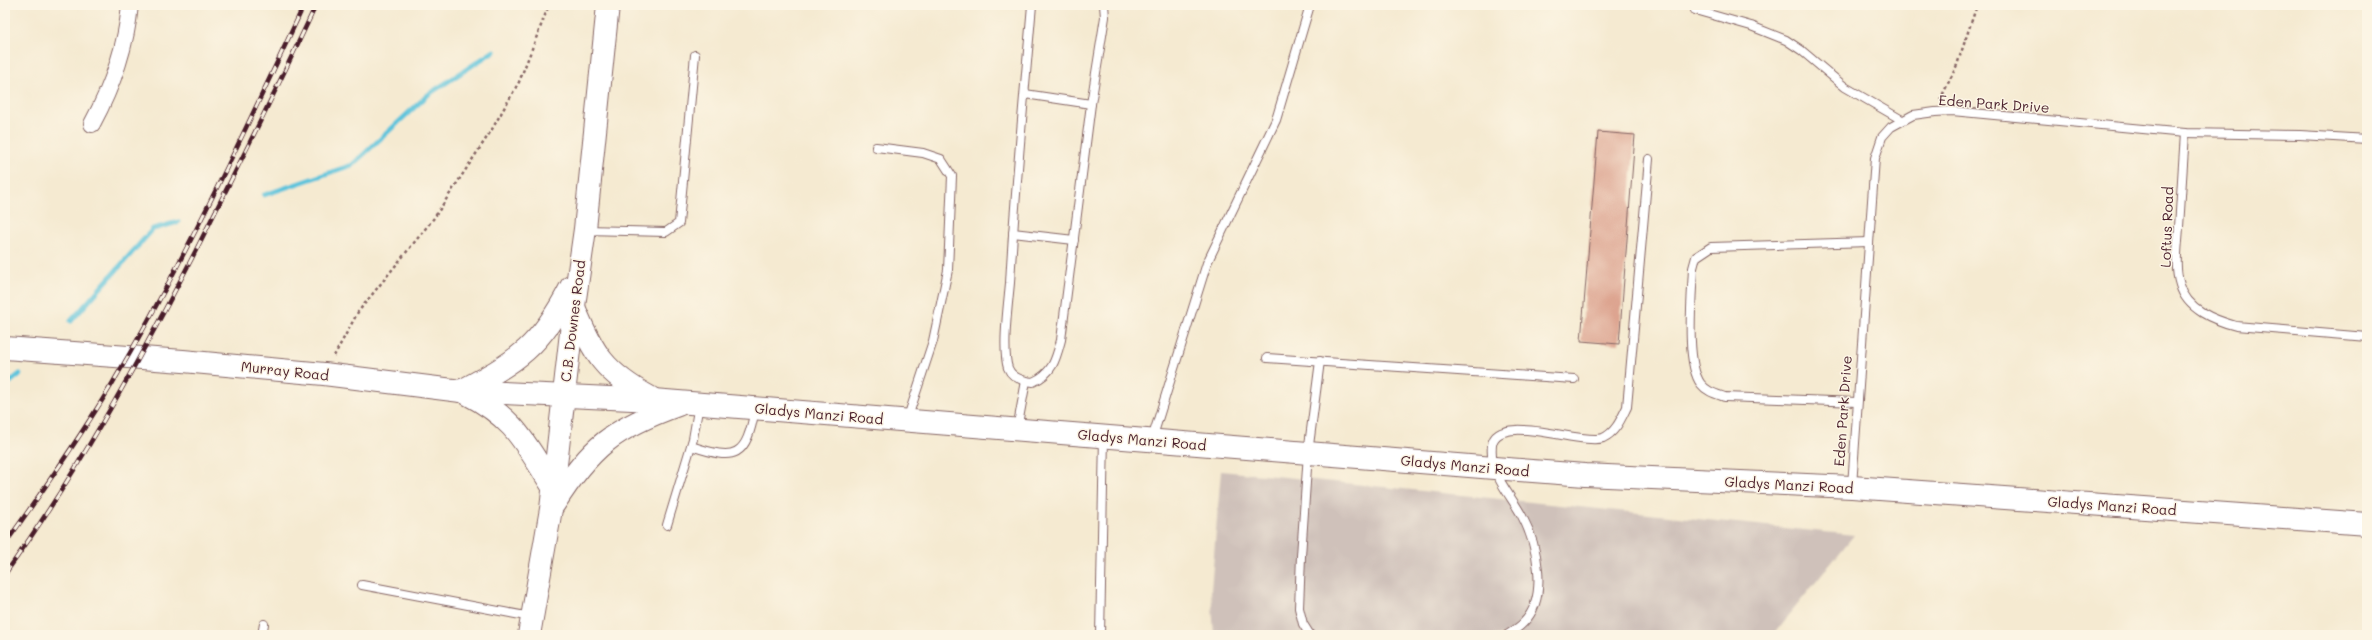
<svg xmlns="http://www.w3.org/2000/svg" width="2372" height="640" font-family="Mali,sans-serif">
<rect width="100%" height="100%" fill="#fcf5e5"/>
<filter id="ink" filterUnits="userSpaceOnUse"><feTurbulence type="fractalNoise" baseFrequency=".025" numOctaves="2"/><feDisplacementMap in="SourceGraphic" scale="8" xChannelSelector="R" yChannelSelector="G"/><feConvolveMatrix kernelMatrix="1 2 1 2 8 2 1 2 1" color-interpolation-filters="sRGB"/></filter>
<filter id="wash" filterUnits="userSpaceOnUse"><feTurbulence type="fractalNoise" baseFrequency=".012" numOctaves="4" result="noise"/><feDisplacementMap in="SourceGraphic" scale="16" xChannelSelector="R" yChannelSelector="G"/><feGaussianBlur stdDeviation="0.9" result="paint"/><feColorMatrix in="noise" values="0 0 0 0 0 0 0 0 0 0 0 0 0 0 0 0 0 1.4 0 .05"/><feComposite in="paint" operator="in"/></filter>
<g filter="url(#wash)">
<rect width="100%" height="100%" fill="#f5ead1"/>
<polygon fill="#cfc1ba" points="1221,471 1305,479 1854,535 1773,635 1214,635 1211,590"/>
<g fill="none" stroke-linecap="round" stroke-linejoin="round">
<g stroke="#5ec4dc" stroke-width="5">
<polyline points="264,195 352,165 429,94 494,51"/>
<polyline points="71,321 153,229 178,222"/>
<polyline points="5,386 20,374"/>
</g>
</g>
<g id="blocks">
<polygon fill="#dda490" points="1598,132 1635,135 1619,344 1581,341"/>
</g>
</g>
<g filter="url(#ink)">
<use href="#blocks" fill-opacity="0" stroke="#866665" stroke-width="1"/>
<g fill="none" stroke-linecap="round" stroke-linejoin="round">
<defs>
<g id="lane">
<path d="M 1032,5 C 1024,98 1015,190 1010,283 C 1008,305 1002,349 1008,368 C 1012,378 1023,381 1033,382 C 1053,373 1056,359 1061,340 L 1091,104 L 1105,17 L 1104,5"/>
<polyline points="1695,10 1751,26 1786,40 1801,50 1845,87 1902,120"/>
<polyline points="1025,94 1091,104"/>
<path d="M 2185,133 C 2183,164 2181,196 2179,227 C 2178,246 2174,267 2180,285 C 2187,310 2214,320 2236,326 L 2367,337"/>
<polyline points="876,147 923,153 941,159 952,176 948,270 933,341 907,420"/>
<polyline points="586,230 666,232 679,223 695,55"/>
<polyline points="1013,233 1074,240"/>
<polyline points="1267,358 1574,379"/>
<path d="M 1857,402 L 1725,397 C 1716,394 1707,392 1701,384 C 1685,364 1692,295 1693,268 L 1696,257 L 1711,247 L 1869,242"/>
<polyline points="1017,429 1026,381"/>
<polyline points="1152,439 1207,263 1276,120 1310,5"/>
<path d="M 691,446 C 736,461 746,458 755,409"/>
<polyline points="1852,486 1875,158 1882,137 1891,127 1913,115 1935,112 1952,111 2185,133 2300,135 2367,139"/>
<polyline points="667,525 693,439 699,404"/>
<polyline points="362,585 531,617"/>
<polyline points="262,635 264,624"/>
<polyline points="1100,635 1104,437"/>
<polyline points="1310,635 1303,624 1299,608 1301,556 1308,453 1320,361"/>
<path d="M 1507,635 C 1513,631 1520,627 1524,622 C 1549,597 1537,544 1522,516 C 1509,492 1489,474 1492,445 C 1496,411 1583,446 1603,438 C 1616,432 1621,419 1627,407 L 1649,159"/>
</g>
<path id="street" d="M 92,124 C 112,87 126,47 130,5"/>
<g id="secondary">
<path d="M 574,307 C 593,354 605,373 651,398"/>
<polyline points="5,348 183,361 324,374 461,391 653,400 1494,468 1585,475 1852,487 2367,524"/>
<path d="M 461,391 C 519,360 540,347 571,287"/>
<path d="M 466,393 C 516,419 524,442 553,487"/>
<path d="M 554,504 C 590,447 614,428 678,405"/>
<polyline points="529,635 551,509 574,306 585,229 608,5"/>
</g>
</defs>
<use href="#lane" stroke="#866665" stroke-width="10"/>
<use href="#street" stroke="#866665" stroke-width="18"/>
<use href="#secondary" stroke="#866665" stroke-width="24"/>
<g stroke="#866665" stroke-width="2.5" stroke-dasharray="3 3" stroke-linecap="butt">
<polyline points="1940,100 1957,65 1977,5"/>
<polyline points="334,356 358,312 434,218 491,131 519,82 549,5"/>
</g>
<use href="#lane" stroke="#fff" stroke-width="8"/>
<use href="#street" stroke="#fff" stroke-width="16"/>
<use href="#secondary" stroke="#fff" stroke-width="22"/>
<defs>
<g id="rail">
<path d="M 5,544 C 42,492 79,439 112,384 C 184,262 244,133 304,5"/>
<path d="M 5,574 C 76,475 135,368 191,260 C 234,175 276,91 316,5"/>
</g>
</defs>
<use href="#rail" stroke="#4a1f2b" stroke-width="4.5"/>
<use href="#rail" stroke="#fcf5e5" stroke-width="3" stroke-dasharray="9" stroke-linecap="butt"/>
</g>
</g>
<g text-anchor="middle" stroke-width="3" stroke-linejoin="round" paint-order="stroke">
<g font-size="14" fill="#4a1f2b" stroke="#fcf5e5">
<text transform="translate(1994 104) rotate(4)" y="5">Eden Park Drive</text>
<text transform="translate(2167 227) rotate(-88)" y="5">Loftus Road</text>
<text transform="translate(573 321) rotate(-83)" y="5">C.B. Downes Road</text>
<text transform="translate(285 371) rotate(6)" y="5">Murray Road</text>
<text transform="translate(1843 411) rotate(-86)" y="5">Eden Park Drive</text>
<text transform="translate(819 414) rotate(5)" y="5">Gladys Manzi Road</text>
<text transform="translate(1142 440) rotate(5)" y="5">Gladys Manzi Road</text>
<text transform="translate(1465 466) rotate(5)" y="5">Gladys Manzi Road</text>
<text transform="translate(1789 485) rotate(3)" y="5">Gladys Manzi Road</text>
<text transform="translate(2112 506) rotate(4)" y="5">Gladys Manzi Road</text>
</g>
</g>
<rect width="2372" height="640" fill="none" stroke="#fcf5e5" stroke-width="20"/>
</svg>
